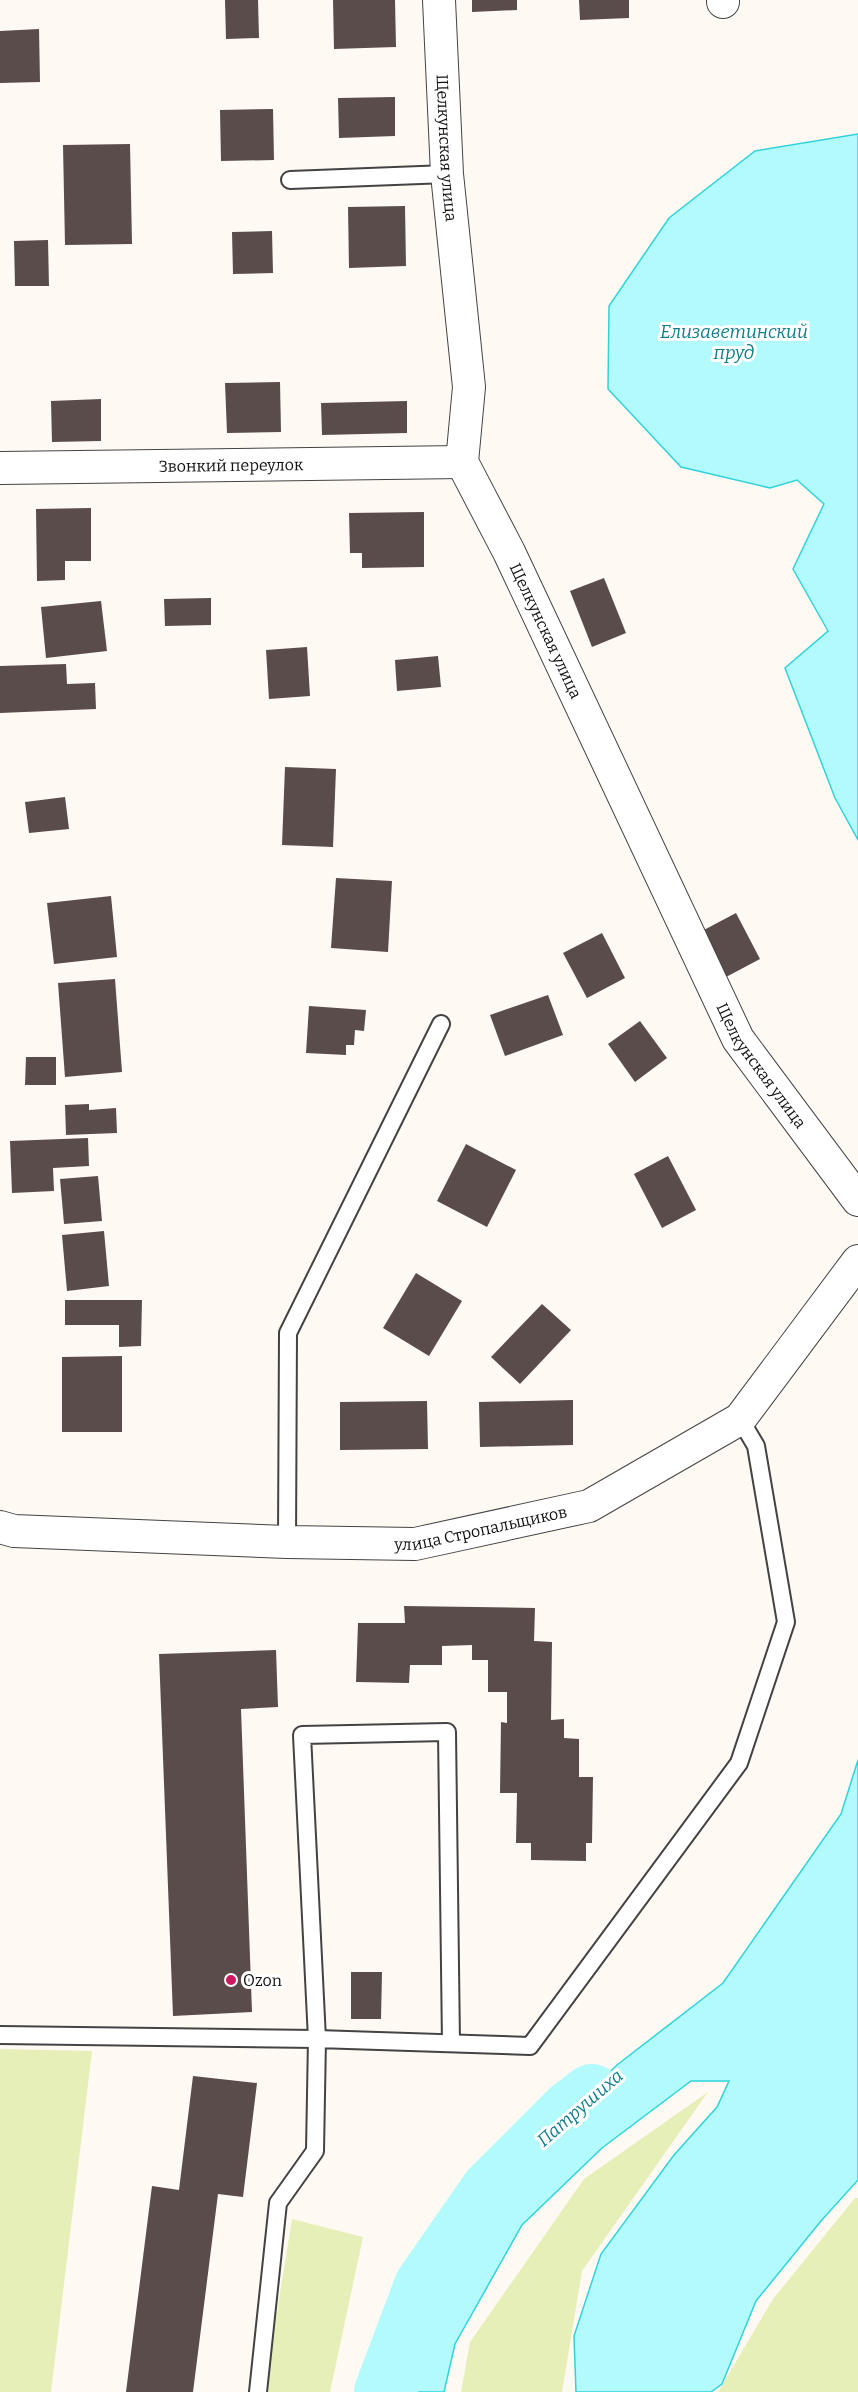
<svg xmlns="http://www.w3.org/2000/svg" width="858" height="2392" font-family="Bitter,serif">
<rect width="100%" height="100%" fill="#fff9f3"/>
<g fill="#e7efb8">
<polygon points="0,2049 92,2051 51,2392 0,2392"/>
<polygon points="708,2092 582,2271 562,2392 461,2392 470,2342 584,2179"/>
<polygon points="855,2198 858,2198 858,2392 718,2392 773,2299"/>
<polygon points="292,2219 363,2237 330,2392 264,2392"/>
</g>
<g fill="#b2fafc" stroke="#31d3db" stroke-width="1.5">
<polygon points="858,134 858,840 835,798 785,668 828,631 793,569 824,504 797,480 770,488 681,467 608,389 609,306 669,218 755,151"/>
<polygon points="858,1760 858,2180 821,2221 756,2301 722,2384 711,2392 576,2392 574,2336 601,2254 674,2155 717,2107 729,2081 691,2081 602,2148 522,2225 455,2344 444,2392 390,2392 393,2369 421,2296 477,2209 555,2125 617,2065 723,1983 841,1814"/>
</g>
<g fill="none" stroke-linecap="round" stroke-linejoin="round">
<polyline stroke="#b2fafc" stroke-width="62" points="385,2392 425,2286 491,2191 571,2111 592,2095"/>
</g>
<g fill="#5a4c4b">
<polygon points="225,0 258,0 259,38 226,39"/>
<polygon points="333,0 395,0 396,47 334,49"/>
<polygon points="472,0 517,0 517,10 472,12"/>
<polygon points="579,0 629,0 629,18 580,20"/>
<polygon points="39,29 40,82 0,83 0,31"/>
<polygon points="395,97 395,136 339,138 338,98"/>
<polygon points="273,109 274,160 221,161 220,110"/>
<polygon points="130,144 132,244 65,245 63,145"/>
<polygon points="405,206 406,266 349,268 348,207"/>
<polygon points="272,231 273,273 233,274 232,232"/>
<polygon points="48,240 49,286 15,286 14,241"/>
<polygon points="280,382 281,432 227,433 225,383"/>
<polygon points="101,399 101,441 52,442 51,401"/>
<polygon points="407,401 407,433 322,435 321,403"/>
<polygon points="91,508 91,561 65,561 65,580 37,581 36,509"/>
<polygon points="424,512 424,567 362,568 362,553 350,553 349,513"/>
<polygon points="604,578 626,633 592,647 570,591"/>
<polygon points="211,598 211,625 165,626 164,599"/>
<polygon points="101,601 107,651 46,658 41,607"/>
<polygon points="307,647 310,696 269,699 266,650"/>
<polygon points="438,656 441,687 397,691 395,660"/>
<polygon points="66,664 67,684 95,683 96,709 0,713 0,666"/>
<polygon points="285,767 336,769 333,847 282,845"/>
<polygon points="65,797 69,829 29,833 25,802"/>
<polygon points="336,878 392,881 388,952 331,948"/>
<polygon points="111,896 117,957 54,964 47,903"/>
<polygon points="736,913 760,959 726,977 702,931"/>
<polygon points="602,933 625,978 587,998 563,953"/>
<polygon points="115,979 122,1072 65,1077 58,983"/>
<polygon points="548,995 563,1035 505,1056 490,1015"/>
<polygon points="309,1006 366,1010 364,1031 355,1030 354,1045 346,1045 346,1055 306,1053"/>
<polygon points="640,1021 667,1058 635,1082 608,1044"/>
<polygon points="26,1057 56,1057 56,1085 25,1085"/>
<polygon points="89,1104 89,1110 116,1108 117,1133 66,1135 65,1105"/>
<polygon points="88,1138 89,1166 53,1168 54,1191 12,1193 10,1141"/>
<polygon points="466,1144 516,1170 487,1227 437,1201"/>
<polygon points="668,1156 696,1210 662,1228 634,1174"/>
<polygon points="98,1176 102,1221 64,1224 60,1179"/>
<polygon points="104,1231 109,1286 67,1291 62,1235"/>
<polygon points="416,1273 462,1301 429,1356 383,1328"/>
<polygon points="65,1300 142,1300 141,1346 119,1347 119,1325 65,1325"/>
<polygon points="542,1304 571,1330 520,1384 491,1357"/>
<polygon points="122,1356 122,1432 62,1432 62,1357"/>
<polygon points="573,1400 573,1445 480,1447 479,1402"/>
<polygon points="427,1401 428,1449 340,1450 340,1402"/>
<polygon points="404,1606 535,1608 534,1641 552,1642 551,1720 564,1719 564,1738 579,1739 579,1777 593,1777 592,1843 586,1843 586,1861 531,1860 531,1843 516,1843 517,1793 500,1793 501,1722 507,1723 507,1692 488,1692 488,1660 472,1660 472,1645 442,1646 442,1665 410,1665 409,1683 356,1682 358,1623 405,1623"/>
<polygon points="276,1650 278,1707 241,1709 252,2012 173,2016 159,1654"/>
<polygon points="351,1972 382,1972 381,2019 351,2019"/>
<polygon points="193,2076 257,2083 243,2197 218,2194 193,2392 126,2392 152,2186 179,2190"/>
</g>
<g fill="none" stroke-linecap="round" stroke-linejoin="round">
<defs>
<g id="lane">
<polyline points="290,180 447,174"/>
<polyline points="287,1542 288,1333 441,1024"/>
<polyline points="0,2035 317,2039 302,1735 447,1732 451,2043"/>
<polyline points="258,2392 278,2203 315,2151 317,2039 530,2046 739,1763 786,1622 756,1446 740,1419"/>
</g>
<g id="street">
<path id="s1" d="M 439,0 L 447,174 L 469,387 L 462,462 L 509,552 L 738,1039 L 858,1200"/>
<polyline points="723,2 723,0"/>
<path id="s2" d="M 0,468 L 462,462"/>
<path id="s3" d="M 0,1527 L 14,1531 L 287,1542 L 415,1544 L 589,1506 L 740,1419 L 858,1261"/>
</g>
</defs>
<use href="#lane" stroke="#434343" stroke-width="20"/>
<use href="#street" stroke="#434343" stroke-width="34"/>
<use href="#lane" stroke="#fff" stroke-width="16"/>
<use href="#street" stroke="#fff" stroke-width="32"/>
</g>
<circle fill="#d01861" stroke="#fff" stroke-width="2" cx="231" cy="1980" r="6"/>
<g text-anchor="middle" stroke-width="6" stroke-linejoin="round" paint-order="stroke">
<g font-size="16" fill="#101010" stroke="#fff">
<text dy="6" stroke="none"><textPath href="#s1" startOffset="148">Щелкунская улица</textPath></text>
<text dy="6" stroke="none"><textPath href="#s2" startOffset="231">Звонкий переулок</textPath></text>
<text dy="6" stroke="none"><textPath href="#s1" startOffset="652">Щелкунская улица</textPath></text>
<text dy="6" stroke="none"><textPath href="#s1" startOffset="1138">Щелкунская улица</textPath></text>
<text dy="6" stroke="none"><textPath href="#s3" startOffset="483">улица Стропальщиков</textPath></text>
</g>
<g font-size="16" fill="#101010" stroke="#fff" text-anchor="start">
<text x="243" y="1986">Ozon</text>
</g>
<g font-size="18" font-style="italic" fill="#0c7e89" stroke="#fff">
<text x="734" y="338">Елизаветинский<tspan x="734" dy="21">пруд</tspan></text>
<text transform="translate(580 2108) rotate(-41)" y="6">Патрушиха</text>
</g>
</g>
</svg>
